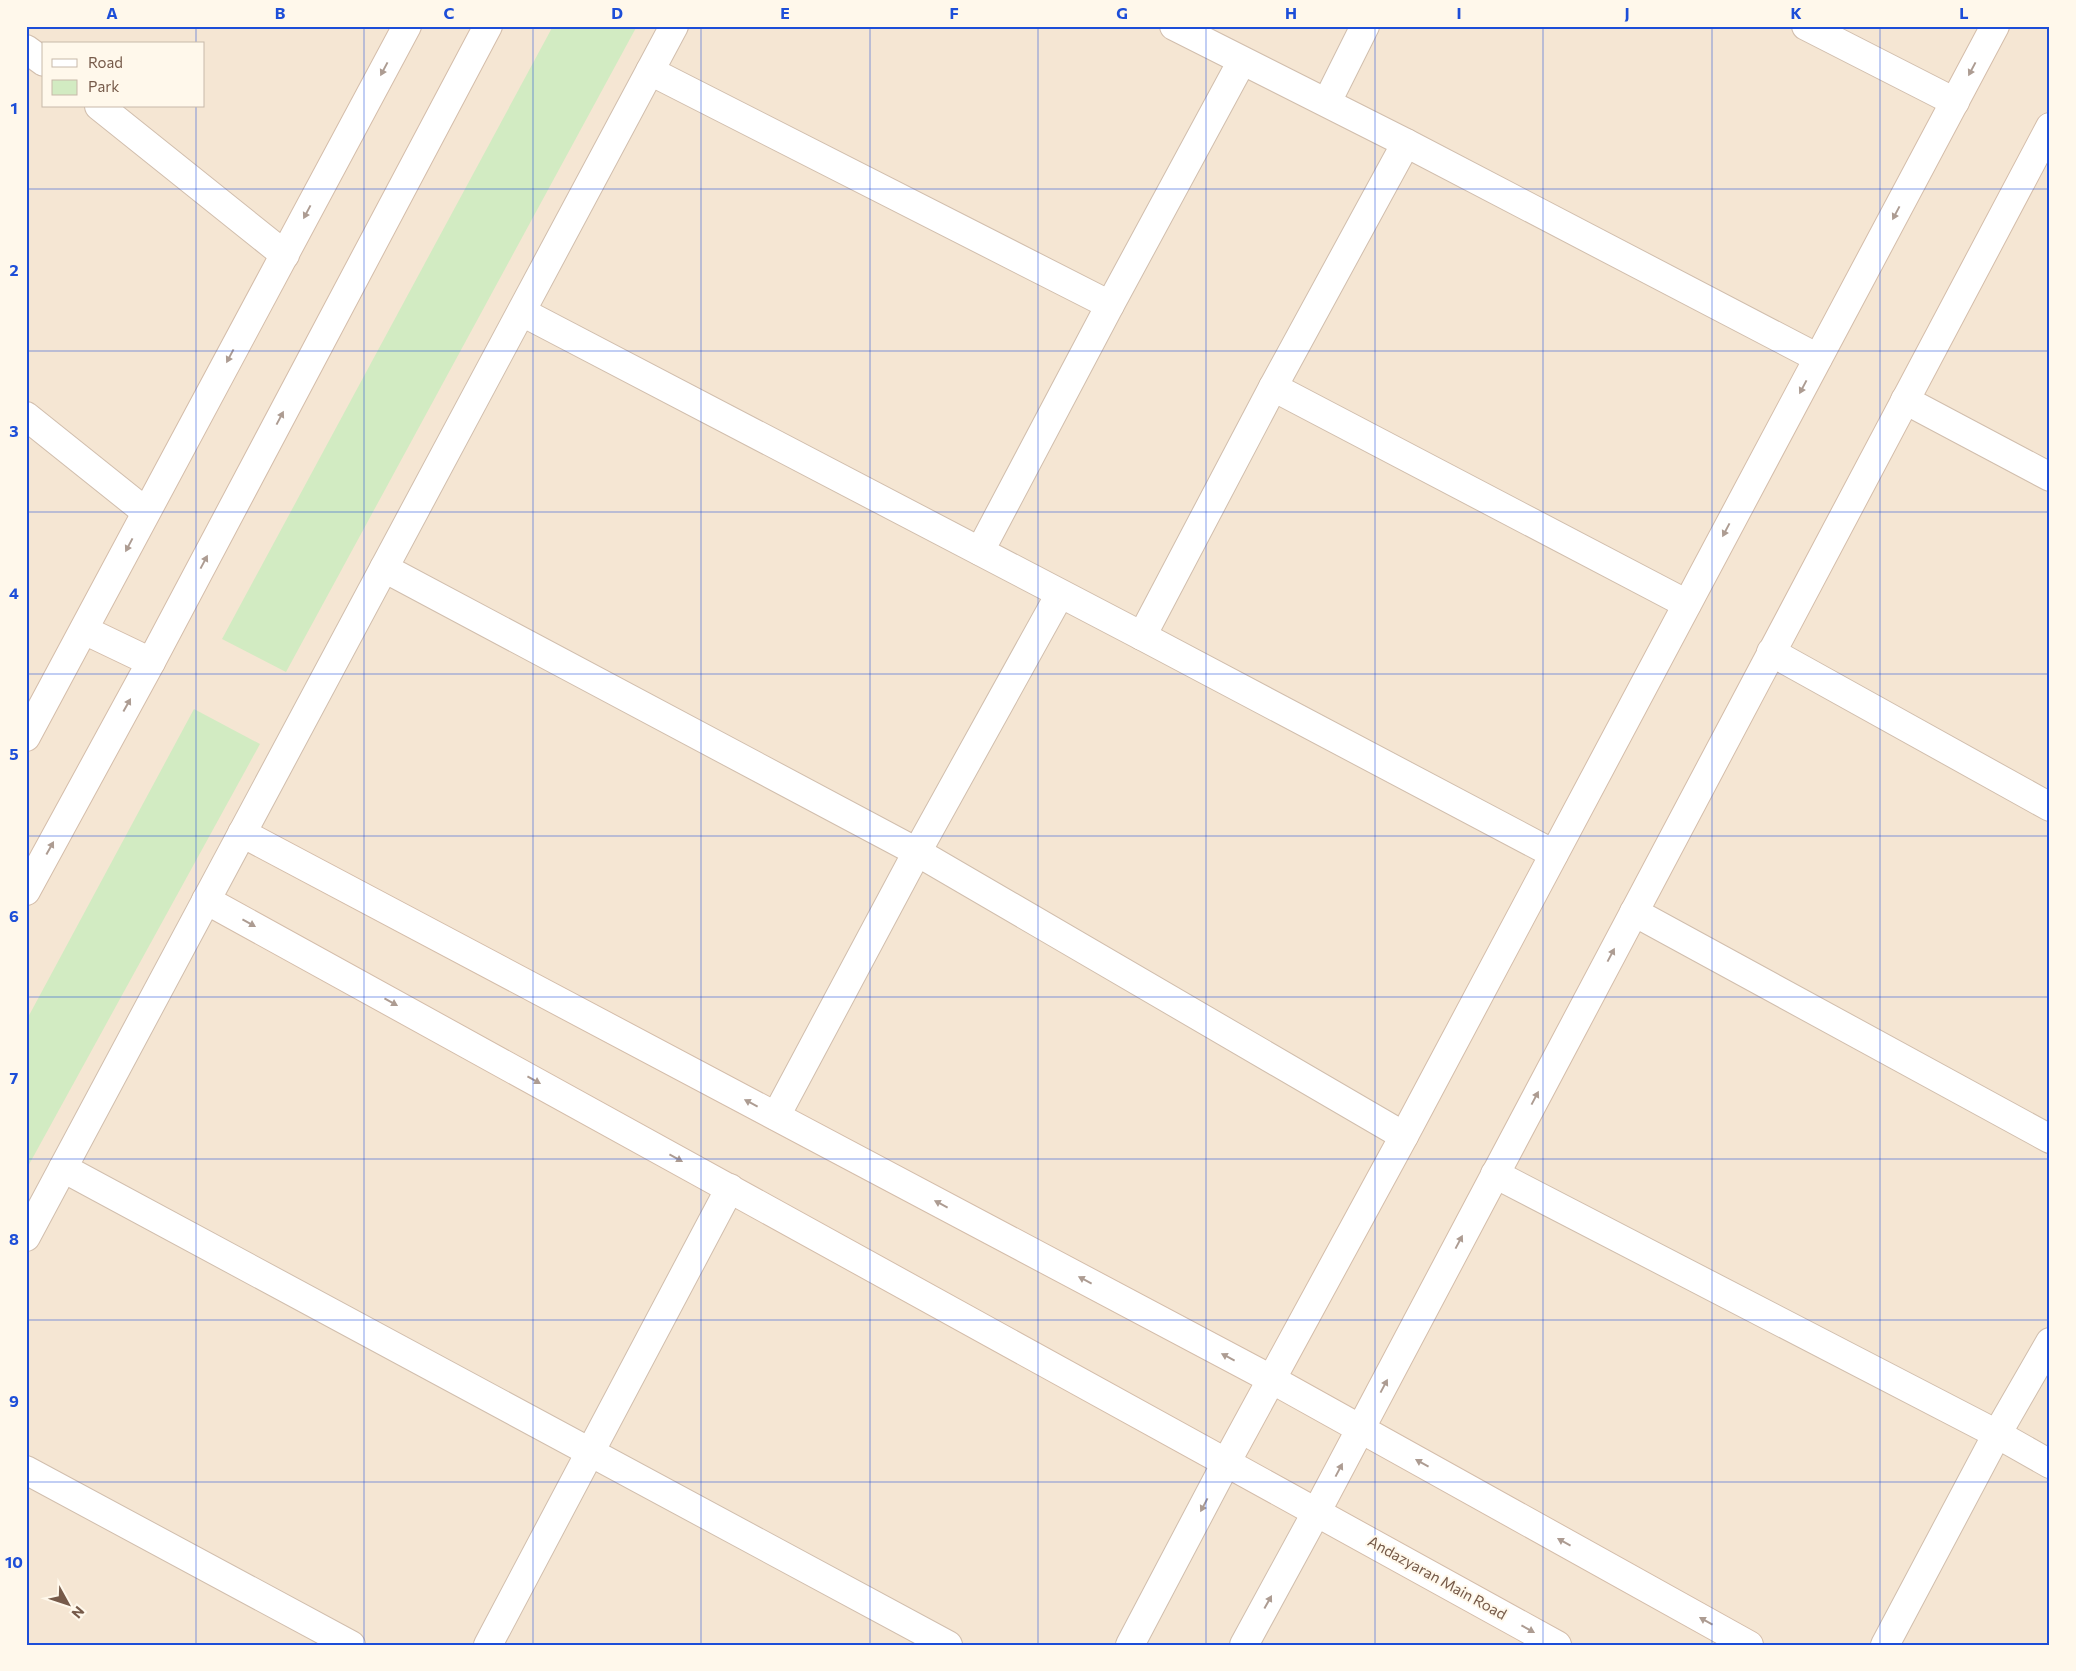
<svg xmlns="http://www.w3.org/2000/svg" width="2076" height="1671" font-family="Commissioner,sans-serif">
<rect width="100%" height="100%" fill="#fdf4e5"/>
<path fill="#f5e6d3" fill-rule="evenodd" d="M 26,26 L 2050,26 L 2050,1645 L 26,1645 ZM 44,44 L 204,44 L 204,106 L 44,106 Z"/>
<g fill="#d2ebc2">
<polygon points="553,26 637,26 286,672 222,639"/>
<polygon points="194,709 260,744 26,1170 26,1021"/>
</g>
<g fill="none" stroke-linecap="round" stroke-linejoin="round">
<defs>
<g id="street">
<polyline points="1174,26 1406,143 1818,358"/>
<polyline points="1806,26 1955,102"/>
<polyline points="26,49 44,62"/>
<polyline points="650,71 1110,305"/>
<polyline points="1327,102 1365,26"/>
<polyline points="99,106 285,255"/>
<polyline points="522,312 1142,636 1554,854"/>
<polyline points="1273,387 1687,604"/>
<polyline points="1905,400 2050,477"/>
<polyline points="26,416 146,512"/>
<polyline points="980,551 1110,305 1242,61"/>
<polyline points="384,568 917,852 1404,1136"/>
<polyline points="1142,636 1273,387 1406,143"/>
<polyline points="1771,652 2050,807"/>
<polyline points="1634,912 2050,1139"/>
<polyline points="776,1116 917,852 1060,594"/>
<polyline points="63,1168 948,1645"/>
<polyline points="1495,1174 1997,1434 2050,1464"/>
<polyline points="26,1237 674,26"/>
<polyline points="26,1470 351,1645"/>
<polyline points="488,1645 730,1188"/>
<polyline points="1130,1645 1227,1461"/>
<polyline points="1244,1645 1317,1511"/>
<polyline points="1885,1645 1997,1434 2050,1342"/>
</g>
<g id="secondary">
<polyline points="84,630 151,662"/>
<polyline points="26,737 407,26"/>
<polyline points="242,833 1271,1379 1749,1645"/>
<polyline points="26,891 151,662 488,26"/>
<polyline points="206,900 1557,1645"/>
<polyline points="1227,1461 1404,1136 1995,26"/>
<polyline points="1317,1511 2050,127"/>
</g>
</defs>
<use href="#street" stroke="#d1bead" stroke-width="30"/>
<use href="#secondary" stroke="#d4bdaa" stroke-width="30"/>
<use href="#street" stroke="#fff" stroke-width="28"/>
<use href="#secondary" stroke="#fff" stroke-width="28"/>
</g>
<defs><path id="oneway-solid" d="M-6-.8H1V-3.2L6.5 0L1 3.2V.8H-6Z" transform="scale(1.25)"/></defs>
<g fill="#ad9c92">
<use href="#oneway-solid" transform="translate(384 69) rotate(118)"/>
<use href="#oneway-solid" transform="translate(1972 69) rotate(118)"/>
<use href="#oneway-solid" transform="translate(307 212) rotate(118)"/>
<use href="#oneway-solid" transform="translate(1896 213) rotate(118)"/>
<use href="#oneway-solid" transform="translate(230 356) rotate(118)"/>
<use href="#oneway-solid" transform="translate(1803 387) rotate(118)"/>
<use href="#oneway-solid" transform="translate(280 418) rotate(-62)"/>
<use href="#oneway-solid" transform="translate(1726 530) rotate(118)"/>
<use href="#oneway-solid" transform="translate(129 545) rotate(118)"/>
<use href="#oneway-solid" transform="translate(204 562) rotate(-62)"/>
<use href="#oneway-solid" transform="translate(127 705) rotate(-61)"/>
<use href="#oneway-solid" transform="translate(50 848) rotate(-61)"/>
<use href="#oneway-solid" transform="translate(249 923) rotate(29)"/>
<use href="#oneway-solid" transform="translate(1611 955) rotate(-62)"/>
<use href="#oneway-solid" transform="translate(391 1002) rotate(29)"/>
<use href="#oneway-solid" transform="translate(534 1080) rotate(29)"/>
<use href="#oneway-solid" transform="translate(1535 1098) rotate(-62)"/>
<use href="#oneway-solid" transform="translate(751 1103) rotate(-152)"/>
<use href="#oneway-solid" transform="translate(676 1158) rotate(29)"/>
<use href="#oneway-solid" transform="translate(941 1204) rotate(-152)"/>
<use href="#oneway-solid" transform="translate(1459 1242) rotate(-62)"/>
<use href="#oneway-solid" transform="translate(1085 1280) rotate(-152)"/>
<use href="#oneway-solid" transform="translate(1228 1357) rotate(-152)"/>
<use href="#oneway-solid" transform="translate(1384 1386) rotate(-62)"/>
<use href="#oneway-solid" transform="translate(1422 1463) rotate(-151)"/>
<use href="#oneway-solid" transform="translate(1339 1470) rotate(-62)"/>
<use href="#oneway-solid" transform="translate(1204 1505) rotate(118)"/>
<use href="#oneway-solid" transform="translate(1564 1542) rotate(-151)"/>
<use href="#oneway-solid" transform="translate(1268 1602) rotate(-61)"/>
<use href="#oneway-solid" transform="translate(1706 1621) rotate(-151)"/>
<use href="#oneway-solid" transform="translate(1528 1629) rotate(29)"/>
</g>
<path fill="none" stroke="#1d4ed8" stroke-width="1" stroke-opacity="0.55" d="M 196,26 L 196,44M 364,26 L 364,1645M 533,26 L 533,1645M 701,26 L 701,1645M 870,26 L 870,1645M 1038,26 L 1038,1645M 1206,26 L 1206,1645M 1375,26 L 1375,1645M 1543,26 L 1543,1645M 1712,26 L 1712,1645M 1880,26 L 1880,1645M 196,106 L 196,1645M 26,189 L 2050,189M 26,351 L 2050,351M 26,512 L 2050,512M 26,674 L 2050,674M 26,836 L 2050,836M 26,997 L 2050,997M 26,1159 L 2050,1159M 26,1320 L 2050,1320M 26,1482 L 2050,1482"/>
<g text-anchor="middle" stroke-width="4" stroke-linejoin="round" paint-order="stroke">
<g font-size="15" fill="#765a49" stroke="#fff8eb">
<text transform="translate(1437 1578) rotate(29)" y="5">Andazyaran Main Road</text>
</g>
</g>
<rect width="2076" height="1671" fill="none" stroke="#fff8eb" stroke-width="55"/>
<rect x="42" y="42" width="162" height="65" fill="#fff8eb" stroke="#c8b9aa"/>
<rect x="52" y="59" width="25" height="8" fill="#ffffff" stroke="#c8b9aa"/>
<text x="88" y="68" font-size="15" fill="#765a49">Road</text>
<rect x="52" y="80" width="25" height="15" fill="#d2ebc2" stroke="#c8b9aa"/>
<text x="88" y="92" font-size="15" fill="#765a49">Park</text>
<g transform="translate(68 1604) rotate(130)" stroke="#fff8eb" stroke-width="4" paint-order="stroke">
<path d="M0-4L9 19L0 12L-9 19Z" fill="#765a49"/>
<text y="-8" font-size="14" font-weight="bold" text-anchor="middle" fill="#765a49">N</text>
</g>
<rect x="28" y="28" width="2020" height="1616" fill="none" stroke="#1d4ed8" stroke-width="2"/>
<g font-size="16" text-anchor="middle" font-weight="bold" fill="#1d4ed8">
<text x="112" y="19">A</text>
<text x="280" y="19">B</text>
<text x="449" y="19">C</text>
<text x="617" y="19">D</text>
<text x="785" y="19">E</text>
<text x="954" y="19">F</text>
<text x="1122" y="19">G</text>
<text x="1291" y="19">H</text>
<text x="1459" y="19">I</text>
<text x="1627" y="19">J</text>
<text x="1796" y="19">K</text>
<text x="1964" y="19">L</text>
<text x="14" y="114">1</text>
<text x="14" y="276">2</text>
<text x="14" y="437">3</text>
<text x="14" y="599">4</text>
<text x="14" y="760">5</text>
<text x="14" y="922">6</text>
<text x="14" y="1084">7</text>
<text x="14" y="1245">8</text>
<text x="14" y="1407">9</text>
<text x="14" y="1568">10</text>
</g>
</svg>
